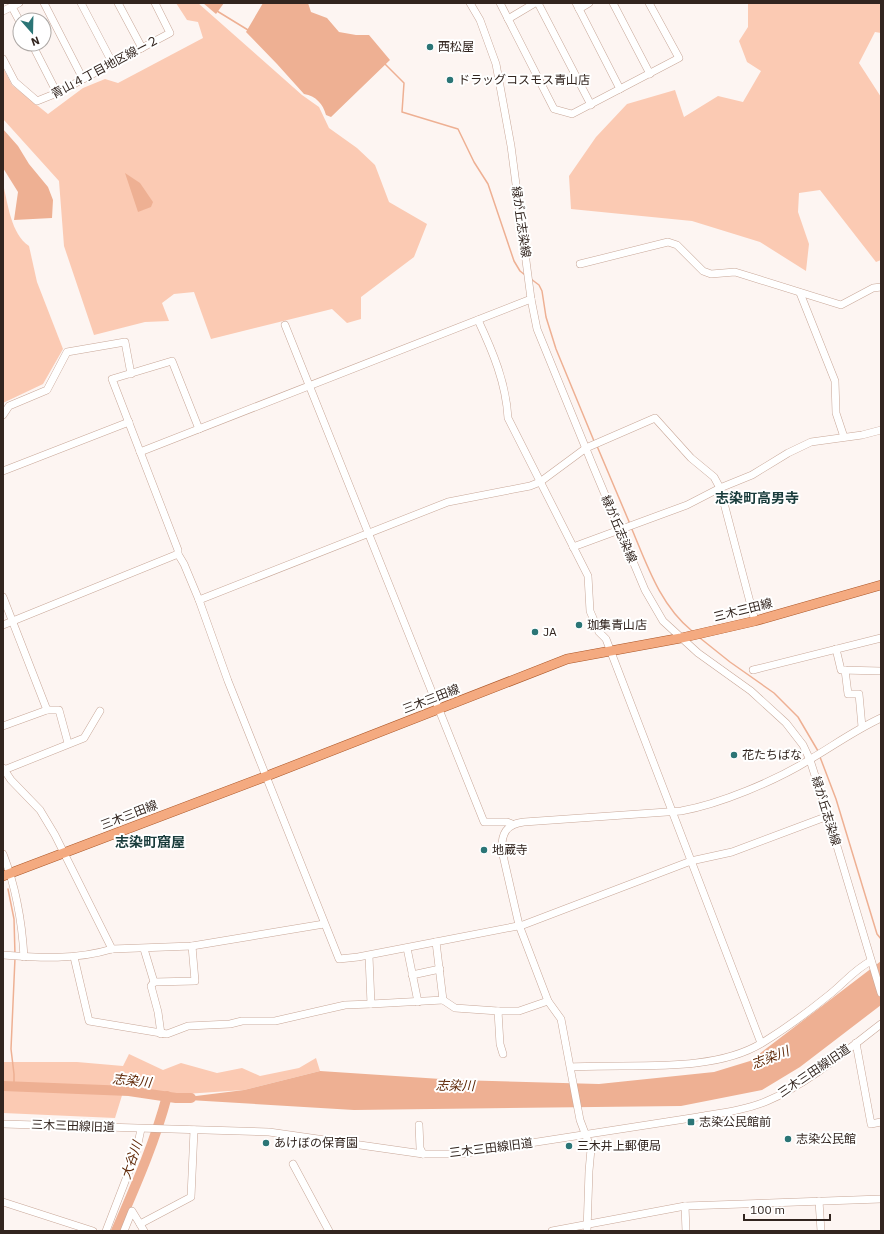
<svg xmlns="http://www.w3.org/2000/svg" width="884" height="1234" font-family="'IBM Plex Sans','Noto Sans JP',sans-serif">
<rect width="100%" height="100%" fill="#fdf5f2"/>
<g fill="#fbcab3">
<polygon points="176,3 198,3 302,95 319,107 329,128 357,148 375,165 389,202 427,224 414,257 361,297 361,319 347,323 332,309 211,339 194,292 174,294 162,303 169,321 145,322 94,335 64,246 59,181 3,119 3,68 12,85 48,114 83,88 105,79 118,83 203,38 198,22 187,20"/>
<polygon points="748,3 881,3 881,33 875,32 859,63 881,97 881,260 876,262 820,190 799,193 798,212 809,244 806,271 760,242 692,221 571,209 569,176 596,137 627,104 675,90 684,117 718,96 743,102 761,71 747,62 739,41 748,27"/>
<path d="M 3,184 C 8,204 11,234 29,246 L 37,282 L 63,349 L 43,384 L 3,403 Z"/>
<polygon points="129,1054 163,1070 181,1063 217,1073 242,1068 260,1076 299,1068 316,1058 320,1071 244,1090 185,1094 124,1089 115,1118 3,1113 3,1062 77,1062 123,1066"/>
</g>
<g fill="#eeb093">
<polygon points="203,3 224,3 216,14"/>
<path d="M 263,3 L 308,3 L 311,12 L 327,18 L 339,32 L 356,35 L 369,35 L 390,60 L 331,117 L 326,115 C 323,104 316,96 304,94 L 277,64 L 246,32 Z"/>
<polygon points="3,129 18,146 29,164 48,187 53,200 52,218 14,220 18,192 3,168"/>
<polygon points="125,173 140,183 153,202 151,207 138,212"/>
<polygon points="881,961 881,1005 800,1067 762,1090 681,1106 354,1110 172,1099 244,1090 320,1071 456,1080 599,1084 714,1072 750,1061"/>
</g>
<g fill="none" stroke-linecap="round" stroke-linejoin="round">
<g stroke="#eeb093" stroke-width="1.5">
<polyline points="217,11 248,30"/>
<polyline points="385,64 404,83 402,112 458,129 474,162 488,184 514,261 520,271 525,275"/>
<polyline points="531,279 539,285 542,291 546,317 556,349 594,441"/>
<polyline points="597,446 630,524"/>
<path d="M 631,527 C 647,565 660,605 692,631"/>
<polyline points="700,638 730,662 774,693 798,717 818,751"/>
<polyline points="820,757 836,799 877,934 881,939"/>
<polyline points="8,889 14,919 15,955"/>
<polyline points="14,1087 14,1074 11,1049 15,958"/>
</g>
<g stroke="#eeb093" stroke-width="10">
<polyline points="3,1086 129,1091 176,1098 191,1098"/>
<path d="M 116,1231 C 135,1187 155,1142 167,1096"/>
</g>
<defs>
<g id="minor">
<polyline points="44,3 83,79"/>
<polyline points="81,3 113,64"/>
<polyline points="118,3 142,48"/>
<polyline points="470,3 480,20 496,64 511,146 531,299 537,329 593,466 645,590 663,621 698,653 751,691 786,723 803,745 810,760 828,816 881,993"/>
<polyline points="500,3 554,109 572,114 679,58 649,3"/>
<polyline points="538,3 591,105"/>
<polyline points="576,3 620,89"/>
<polyline points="613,3 650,74"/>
<polyline points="12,7 20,22"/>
<polyline points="579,9 589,3"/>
<polyline points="3,11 19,3"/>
<polyline points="508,19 535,3"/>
<polyline points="32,44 57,93"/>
<polyline points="3,59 15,82 37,101 57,93 170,33 155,3"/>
<polyline points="580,264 668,242 677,245 703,271 711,274 735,272 841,305 873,288 881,287"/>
<polyline points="800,293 835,381 836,413 844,437"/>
<path d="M 478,320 C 493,352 506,383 508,418 L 588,576 L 590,611 L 599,632 L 606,639 L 761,1043"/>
<polyline points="285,325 484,822 507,822 512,824"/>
<polyline points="3,415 9,406 47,390 67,352 125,342 131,374"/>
<polyline points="199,429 172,361 112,379 178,550 178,554 184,564 199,600 228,681 339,959 358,957 523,925 691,861 732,852 828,816"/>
<polyline points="140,452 531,299"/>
<polyline points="3,471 129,422"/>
<polyline points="573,547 687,505 720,488 752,475 788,453 811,442 862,435 881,430"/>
<polyline points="3,597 47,710 3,726"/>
<polyline points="199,600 448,502 530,486 540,482 586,448 655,418 691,458 714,477 720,488 755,621"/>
<polyline points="3,625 178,554"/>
<polyline points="836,649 841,670 881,671"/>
<polyline points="753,670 881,638"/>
<polyline points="845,670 848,694 859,694 862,727"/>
<polyline points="47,710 59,710 68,743"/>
<polyline points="3,768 11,780 40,810 55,835 112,949"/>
<polyline points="4,770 84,738 100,711"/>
<path d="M 3,854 C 16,887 22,922 24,957"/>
<polyline points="436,942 443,1000 455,1008 498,1011 519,1011 548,1001"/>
<polyline points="407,948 418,1002"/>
<polyline points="144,949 154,982 151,986 158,1012 161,1034"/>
<path d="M 3,955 C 40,958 76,960 112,949 L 192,946 L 324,924"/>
<polyline points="74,957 89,1021 167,1034 188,1026 230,1024 242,1021 275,1021 345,1005 371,1004 369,956"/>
<polyline points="412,975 440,969"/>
<polyline points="154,982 195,981 192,946"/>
<polyline points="371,1004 443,1000"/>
<polyline points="498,1011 500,1044 503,1054"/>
<polyline points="856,1043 871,1124 881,1122"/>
<path d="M 571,1067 C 630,1063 711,1074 762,1043 C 785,1029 808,1012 829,995 C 843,984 855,969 871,961"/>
<path d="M 3,1124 L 269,1132 L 423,1154 L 460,1154 L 698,1117 C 721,1113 746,1110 767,1101 C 806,1085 847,1050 881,1024"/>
<polyline points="419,1125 420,1148 423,1154"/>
<polyline points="293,1164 329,1231"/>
<polyline points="819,1201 821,1231"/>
<polyline points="3,1202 93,1231"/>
<polyline points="685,1206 686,1231"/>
<polyline points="106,1231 136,1153 141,1129"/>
<polyline points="124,1231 132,1211 140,1224"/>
<polyline points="144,1231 140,1224 191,1197 194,1130"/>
<polyline points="552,1231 685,1206 881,1199"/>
<path d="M 587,1231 L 589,1171 L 591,1149 L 580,1120 L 561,1019 L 548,1001 L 519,925 L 502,851 C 501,834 506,824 524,822 L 681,811 C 720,804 775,781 809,760 C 833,746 855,730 881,718"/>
</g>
<polyline id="major" points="3,876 267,776 567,659 681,638 755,621 881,585"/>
</defs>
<use href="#minor" stroke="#c8a798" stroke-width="8"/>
<use href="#major" stroke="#ab5627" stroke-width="10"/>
<use href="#minor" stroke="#fff" stroke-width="7"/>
<use href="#major" stroke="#f4aa80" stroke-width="9"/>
</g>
<g fill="#2b7576" stroke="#fff" stroke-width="1.5">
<circle cx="430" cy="47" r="4"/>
<circle cx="450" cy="80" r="4"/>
<circle cx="579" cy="625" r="4"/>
<circle cx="535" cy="632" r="4"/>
<circle cx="734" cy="755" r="4"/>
<circle cx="484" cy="850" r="4"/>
<rect x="687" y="1118" width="8" height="8" rx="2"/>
<circle cx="788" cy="1139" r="4"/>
<circle cx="266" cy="1143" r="4"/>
<circle cx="569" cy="1146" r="4"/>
</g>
<g text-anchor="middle" stroke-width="4" stroke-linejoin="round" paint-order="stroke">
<g font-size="12" fill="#32251f" stroke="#fff" text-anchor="start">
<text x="438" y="51">西松屋</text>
<text x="458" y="84">ドラッグコスモス青山店</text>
<text x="587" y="629">珈集青山店</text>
<text x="543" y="636">JA</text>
<text x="742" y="759">花たちばな</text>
<text x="492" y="854">地蔵寺</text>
<text x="699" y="1126">志染公民館前</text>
<text x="796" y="1143">志染公民館</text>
<text x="274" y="1147">あけぼの保育園</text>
<text x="577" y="1150">三木井上郵便局</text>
</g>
<g font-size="12" fill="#32251f" stroke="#fff">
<text transform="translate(105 67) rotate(-28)" y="4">青山４丁目地区線ー２</text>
<text transform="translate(521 222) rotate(82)" y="4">緑が丘志染線</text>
<text transform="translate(619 529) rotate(67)" y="4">緑が丘志染線</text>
<text transform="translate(743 610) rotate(-14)" y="4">三木三田線</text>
<text transform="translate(431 699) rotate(-21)" y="4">三木三田線</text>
<text transform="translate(826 811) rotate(73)" y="4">緑が丘志染線</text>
<text transform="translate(129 815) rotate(-21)" y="4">三木三田線</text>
<text transform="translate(814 1071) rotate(-34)" y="4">三木三田線旧道</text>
<text transform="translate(73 1126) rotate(2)" y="4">三木三田線旧道</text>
<text transform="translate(491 1148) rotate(-7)" y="4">三木三田線旧道</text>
</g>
<g font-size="13" font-style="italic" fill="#5e2706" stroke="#fff">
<text transform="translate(770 1057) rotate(-21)" y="5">志染川</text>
<text transform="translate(132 1080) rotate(6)" y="5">志染川</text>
<text transform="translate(455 1085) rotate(1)" y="5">志染川</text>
<text transform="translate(131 1160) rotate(-71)" y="5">大谷川</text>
</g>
<g font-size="14" font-weight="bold" fill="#193c3c" stroke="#fff">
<text x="757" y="503">志染町高男寺</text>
<text x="150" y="847">志染町窟屋</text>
</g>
</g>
<rect width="884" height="1234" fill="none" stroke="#32251f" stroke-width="8"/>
<g transform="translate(32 32) rotate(160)"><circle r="19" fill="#ffffff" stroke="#ada8a5"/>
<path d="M0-3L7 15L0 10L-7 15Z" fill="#2b7576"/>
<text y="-6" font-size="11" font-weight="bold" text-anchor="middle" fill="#32251f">N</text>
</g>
<path d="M744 1214v6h86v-6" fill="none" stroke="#32251f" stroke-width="2"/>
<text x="750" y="1214" font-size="12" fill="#32251f" stroke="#ffffff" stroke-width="3" paint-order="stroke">100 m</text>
</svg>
